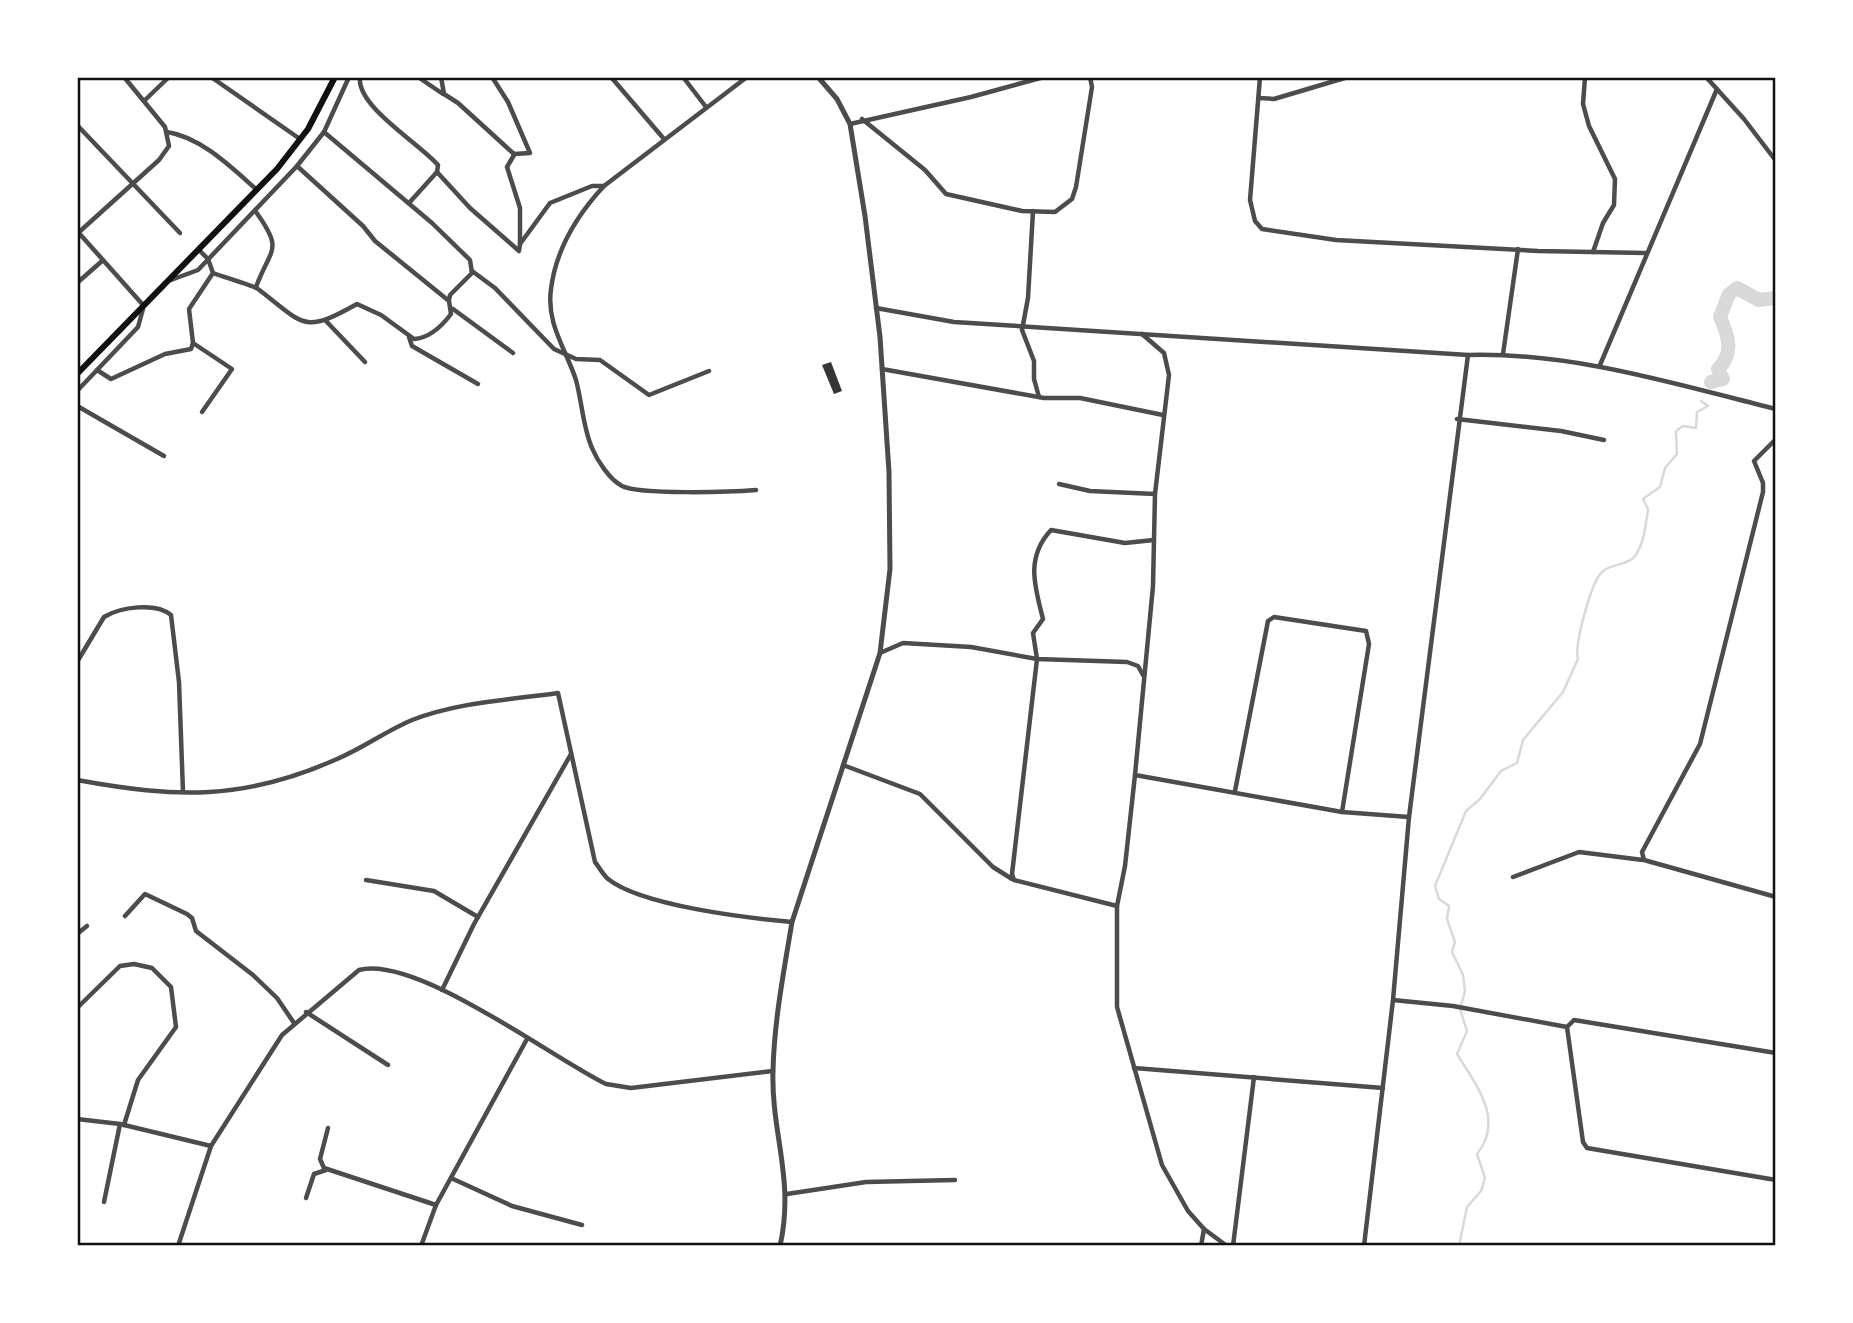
<svg xmlns="http://www.w3.org/2000/svg" width="1853" height="1323" font-family="'Titillium Web',sans-serif">
<rect width="100%" height="100%" fill="#fff"/>
<g fill="none" stroke-linecap="round" stroke-linejoin="round">
<path stroke="#d9d9d9" stroke-width="2.5" d="M 1459,1246 L 1467,1207 L 1481,1191 L 1485,1178 L 1477,1154 C 1505,1120 1476,1085 1457,1054 L 1467,1031 L 1460,1009 L 1465,991 L 1463,975 L 1452,952 L 1455,942 L 1447,919 L 1449,906 L 1439,899 L 1435,886 L 1466,811 L 1480,799 L 1501,771 L 1517,763 L 1523,740 L 1563,692 L 1578,659 C 1574,646 1591,582 1602,572 C 1612,563 1627,566 1635,556 C 1644,544 1646,523 1648,509 L 1643,499 L 1660,487 L 1665,468 L 1677,454 L 1676,431 L 1683,426 L 1696,428 L 1697,412 L 1708,406 L 1701,401"/>
<path stroke="#d9d9d9" stroke-width="14" d="M 1711,382 L 1723,379 L 1718,369 C 1734,353 1729,337 1720,317 L 1729,294 L 1737,288 L 1759,300 L 1776,298"/>
</g>
<polygon fill="#353535" points="831,362 842,391 834,394 822,365"/>
<g fill="none" stroke-linecap="round" stroke-linejoin="round">
<g stroke="#4c4c4c" stroke-width="4.5">
<polyline points="211,77 300,139"/>
<path d="M 360,77 C 356,106 419,143 438,165 L 437,172 L 409,203"/>
<polyline points="418,77 443,94"/>
<polyline points="441,77 444,94 458,103 514,154"/>
<polyline points="492,77 508,102 530,153 514,154"/>
<polyline points="611,77 664,139"/>
<polyline points="683,77 706,107"/>
<polyline points="1260,77 1250,200 1255,221 1262,229 1336,240 1538,251 1645,253"/>
<polyline points="1585,77 1583,104 1589,126 1615,179 1614,205 1603,223 1593,252"/>
<polyline points="1706,77 1744,119 1776,161"/>
<polyline points="1259,98 1274,99 1348,77"/>
<polyline points="145,100 169,77"/>
<polyline points="862,119 925,170 946,194 1022,211 1055,212 1072,199 1076,187 1092,87 1090,77"/>
<polyline points="850,124 971,97 1044,77"/>
<polyline points="77,125 180,233"/>
<path d="M 167,132 C 201,137 232,168 257,190"/>
<polyline points="324,132 432,223 470,260 472,273 450,295 449,300"/>
<polyline points="514,155 507,167 520,208 520,244"/>
<polyline points="437,172 470,208 519,251 520,244 550,203 592,186 604,186 747,77"/>
<path d="M 604,186 C 577,215 556,249 551,289 C 546,324 566,349 576,380 C 582,402 583,428 592,448 C 597,460 609,479 622,486 C 640,495 732,492 756,490"/>
<polyline points="1033,211 1028,298 1022,330 1034,361 1034,379 1039,397"/>
<polyline points="78,232 144,306"/>
<polyline points="78,233 159,160 169,146 165,127 124,77"/>
<path d="M 199,250 L 208,259 L 213,273 C 223,277 252,285 258,289 C 304,324 302,335 357,304 L 381,315 L 414,339 C 429,338 442,326 451,314 L 449,301 L 375,241 L 363,226 L 297,166"/>
<polyline points="472,271 495,288 554,349 576,359 600,360 649,395 709,371"/>
<polyline points="171,280 198,270 297,166 324,132 349,77"/>
<polyline points="77,283 102,261"/>
<path d="M 256,287 C 271,247 284,251 256,212"/>
<path d="M 876,308 L 954,322 L 1468,355 C 1573,352 1675,384 1776,409"/>
<polyline points="453,309 513,353"/>
<polyline points="326,321 365,362"/>
<polyline points="1142,334 1164,353 1169,375 1155,494 1153,586 1135,775 1342,812 1409,817 1468,355"/>
<polyline points="409,337 412,346 478,384"/>
<polyline points="193,343 232,369 202,412"/>
<polyline points="1503,354 1518,249"/>
<polyline points="1600,365 1717,89"/>
<polyline points="882,369 1044,398 1080,398 1163,415"/>
<polyline points="97,370 111,379 165,354 191,349 193,343 189,309 213,273"/>
<polyline points="77,391 138,327 143,309"/>
<polyline points="77,409 79,407 164,456"/>
<polyline points="1457,419 1561,431 1604,440"/>
<polyline points="1776,439 1754,461 1763,483 1763,492 1700,744 1642,852 1644,860 1776,897"/>
<polyline points="1059,484 1090,491 1155,494"/>
<polyline points="880,653 903,643 971,647 1037,659 1127,662 1138,666 1143,675"/>
<path d="M 77,662 L 104,617 C 120,607 156,602 171,615 L 179,682 L 183,792"/>
<polyline points="843,765 920,794 993,867 1012,879"/>
<polyline points="1135,775 1125,866 1117,906 1117,1007 1162,1165 1188,1211 1204,1229 1227,1246"/>
<path d="M 77,780 C 176,798 243,801 337,759 C 363,748 386,731 412,720 C 459,702 508,700 558,693 L 595,862 C 599,867 603,875 608,879 C 642,906 748,918 792,922"/>
<polyline points="1235,791 1268,621 1274,617 1366,631 1369,644 1342,812"/>
<polyline points="1513,877 1579,852 1643,860"/>
<polyline points="366,880 434,891 478,917"/>
<path d="M 1117,906 L 1014,880 L 1012,874 L 1037,659 L 1033,633 L 1043,619 C 1035,587 1025,558 1051,530 L 1125,543 L 1154,540"/>
<polyline points="125,916 145,894 187,914 192,918 196,931 253,975 277,998 294,1023"/>
<polyline points="77,934 87,926"/>
<polyline points="442,990 474,924 571,754"/>
<polyline points="1393,1000 1453,1006 1567,1027"/>
<polyline points="77,1008 120,966 134,964 152,968 171,987 176,1027 138,1080 124,1125"/>
<polyline points="306,1012 388,1065"/>
<polyline points="1776,1053 1574,1020 1567,1027 1583,1142 1587,1148 1776,1180"/>
<polyline points="1134,1068 1383,1088"/>
<polyline points="77,1119 120,1124 211,1146"/>
<polyline points="328,1128 320,1159 324,1168 436,1205"/>
<polyline points="451,1178 512,1206 582,1225"/>
<polyline points="787,1194 866,1182 955,1180"/>
<polyline points="306,1198 314,1174 326,1170"/>
<polyline points="104,1202 120,1124"/>
<path d="M 178,1246 L 211,1146 L 282,1035 L 359,970 C 416,955 551,1057 606,1084 L 631,1088 L 773,1071"/>
<polyline points="421,1246 436,1205 527,1039"/>
<polyline points="1201,1246 1204,1229"/>
<polyline points="1233,1246 1254,1077"/>
<polyline points="1364,1246 1393,1000 1409,817"/>
</g>
<path stroke="#4c4c4c" stroke-width="5" d="M 780,1246 C 795,1180 771,1133 773,1071 C 774,1022 784,970 792,922 L 880,653 L 890,569 L 889,472 L 880,337 L 865,216 L 850,124 L 837,99 L 818,77"/>
<polyline stroke="#111" stroke-width="6" points="77,374 277,169 308,129 335,77"/>
</g>
<rect width="1853" height="1323" fill="none" stroke="#ffffff" stroke-width="158"/>
<rect x="79" y="79" width="1695" height="1165" fill="none" stroke="#111" stroke-width="2.5"/>
</svg>
